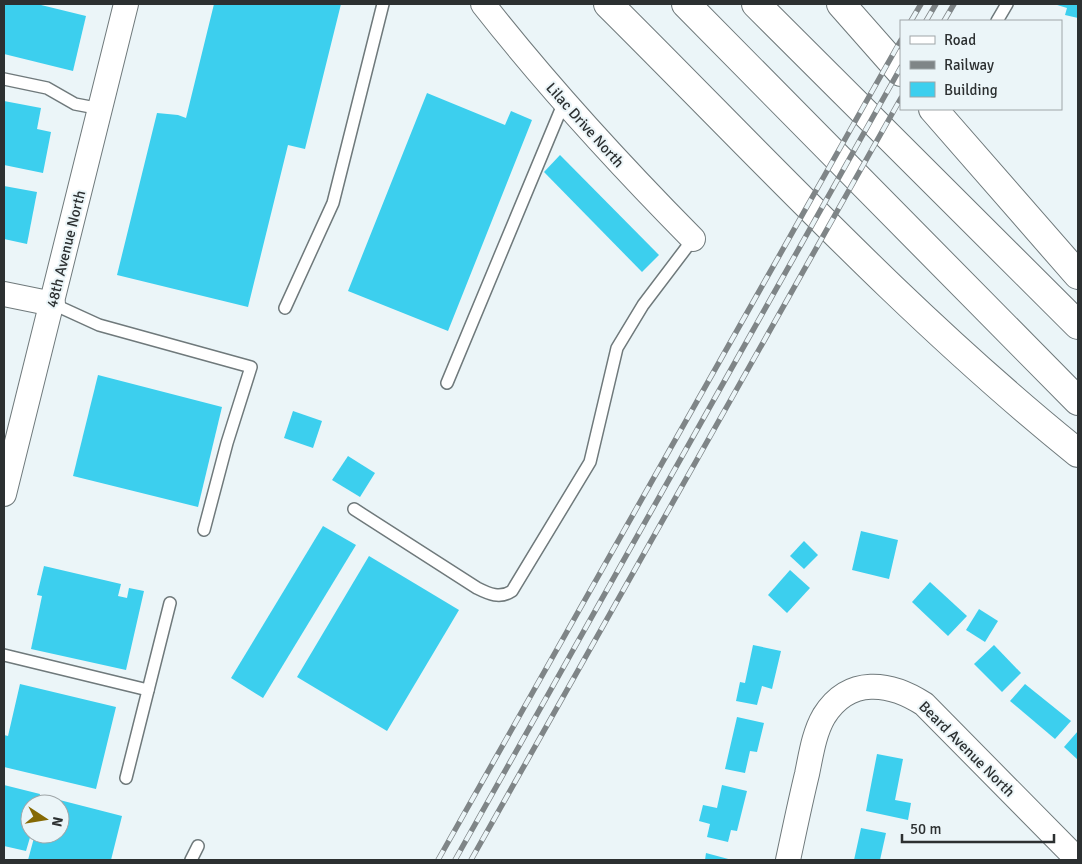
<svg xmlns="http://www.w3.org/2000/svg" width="1082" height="864" font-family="Signika,sans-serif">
<rect width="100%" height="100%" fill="#ebf5f8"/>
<g fill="#3ccfee">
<polygon points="4,4 37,4 86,16 73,71 4,54"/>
<polygon points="214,4 341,4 305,149 288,145 248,307 117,275 157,113 178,115 186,118"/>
<polygon points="1054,4 1078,4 1078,18 1065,15 1067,8"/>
<polygon points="427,93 505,125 511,111 532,120 448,331 348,291"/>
<polygon points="4,101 41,108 37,129 51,132 43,173 4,165"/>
<polygon points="560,155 659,255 642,272 544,172"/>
<polygon points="4,186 37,192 27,244 4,239"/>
<polygon points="98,375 222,407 198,507 73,476"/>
<polygon points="293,411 322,421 313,448 284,438"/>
<polygon points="348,456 375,473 360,497 332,480"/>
<polygon points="323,526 356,545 263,698 231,678"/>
<polygon points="861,531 898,540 889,579 852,570"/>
<polygon points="804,541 818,555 804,569 790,556"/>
<polygon points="369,556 459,610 387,731 297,677"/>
<polygon points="44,566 121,584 118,596 127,598 129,588 144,591 126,670 31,649 42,596 37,595"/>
<polygon points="790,570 810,588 787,613 768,595"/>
<polygon points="930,582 967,616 948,636 912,602"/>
<polygon points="979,609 998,621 985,642 966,630"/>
<polygon points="753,645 781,651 772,689 762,686 757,705 736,701 740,682 745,683"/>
<polygon points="994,645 1021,673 1002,692 974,664"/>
<polygon points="20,684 116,707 96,789 4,767 4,735 8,736"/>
<polygon points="1025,684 1071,721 1055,739 1010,701"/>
<polygon points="737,717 764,723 757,752 750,751 745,773 725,769"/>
<polygon points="1078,731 1078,760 1064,747"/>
<polygon points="877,754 903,759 895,800 911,803 908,820 866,811"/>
<polygon points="4,785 40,794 38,804 30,804 31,834 26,851 4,846"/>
<polygon points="722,785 747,791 737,831 731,830 728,842 707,837 710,824 699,821 703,805 717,808"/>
<polygon points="44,796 122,816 111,860 28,860 35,834 60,834 60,804 42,804"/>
<polygon points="861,828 886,833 880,860 854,860"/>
<polygon points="706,853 732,860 705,860"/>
</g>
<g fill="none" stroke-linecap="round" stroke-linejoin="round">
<defs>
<g id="service">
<polyline points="997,21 1007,4"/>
<polyline points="4,79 47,88 75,104 101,109"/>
<polyline points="53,304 99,325 251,367 227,443 204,530"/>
<polyline points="285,308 333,203 383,4"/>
<polyline points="447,383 564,102"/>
<path d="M 354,509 L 477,588 C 489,594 500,599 512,591 L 590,462 L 617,348 L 643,305 L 693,239"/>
<polyline points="4,655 148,690"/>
<polyline points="126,778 170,603"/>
<polyline points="191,860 198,846"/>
</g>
<g id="minor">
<path d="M 483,4 C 548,87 619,164 693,239"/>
<polyline points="4,294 53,304"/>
<polyline points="4,494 126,4"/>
<path d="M 788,860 C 794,832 800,803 807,774 C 811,755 814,733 824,716 C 849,676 890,682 924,704 L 1078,860"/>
</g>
<g id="motorway">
<path d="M 608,4 C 762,157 909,317 1078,453"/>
<polyline points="686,4 1078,401"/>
<polyline points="756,4 1078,325"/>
<polyline points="841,4 901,72"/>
<polyline points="933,109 1078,275"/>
</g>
</defs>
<use href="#service" stroke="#6f797b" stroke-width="14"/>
<use href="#minor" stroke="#6f797b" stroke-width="26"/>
<use href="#motorway" stroke="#6f797b" stroke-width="30"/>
<use href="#service" stroke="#fff" stroke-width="11"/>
<use href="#minor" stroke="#fff" stroke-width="24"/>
<use href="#motorway" stroke="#fff" stroke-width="28"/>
<defs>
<g id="rail">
<polyline points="911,21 921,4"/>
<polyline points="926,21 936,4"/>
<polyline points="944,21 954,4"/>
<polyline points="438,860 901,40"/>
<polyline points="455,860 901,67"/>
<polyline points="471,860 901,98"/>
</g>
</defs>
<use href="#rail" stroke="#7f8587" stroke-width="5.5"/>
<use href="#rail" stroke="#ebf5f8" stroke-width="4" stroke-dasharray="11" stroke-linecap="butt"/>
</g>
<g text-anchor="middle" stroke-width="4" stroke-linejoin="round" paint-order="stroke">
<g font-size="15" fill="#2c3031" stroke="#ebf5f8">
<text transform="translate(585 125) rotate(48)" y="5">Lilac Drive North</text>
<text transform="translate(66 249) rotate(-76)" y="5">48th Avenue North</text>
<text transform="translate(967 749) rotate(45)" y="5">Beard Avenue North</text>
</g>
</g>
<rect width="1082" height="864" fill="none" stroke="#2c3031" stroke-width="10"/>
<rect x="900" y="20" width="162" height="90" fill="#ebf5f8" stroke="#9fa6a8"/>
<rect x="910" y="36" width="25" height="8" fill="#ffffff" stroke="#9fa6a8"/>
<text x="944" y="45" font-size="15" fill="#2c3031">Road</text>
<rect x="910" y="61" width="25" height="8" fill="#7f8587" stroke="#9fa6a8"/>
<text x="944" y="70" font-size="15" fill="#2c3031">Railway</text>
<rect x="910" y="82" width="25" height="15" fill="#3ccfee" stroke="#9fa6a8"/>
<text x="944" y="95" font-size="15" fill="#2c3031">Building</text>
<g transform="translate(45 819) rotate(102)"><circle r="24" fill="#ebf5f8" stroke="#9fa6a8"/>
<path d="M0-4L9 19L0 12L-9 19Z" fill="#856904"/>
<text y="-8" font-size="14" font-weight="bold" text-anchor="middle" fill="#2c3031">N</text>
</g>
<path d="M902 834v8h152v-8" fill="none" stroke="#2c3031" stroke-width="2.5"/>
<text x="910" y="834" font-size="15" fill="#2c3031" stroke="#ebf5f8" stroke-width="4" paint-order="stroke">50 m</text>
</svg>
